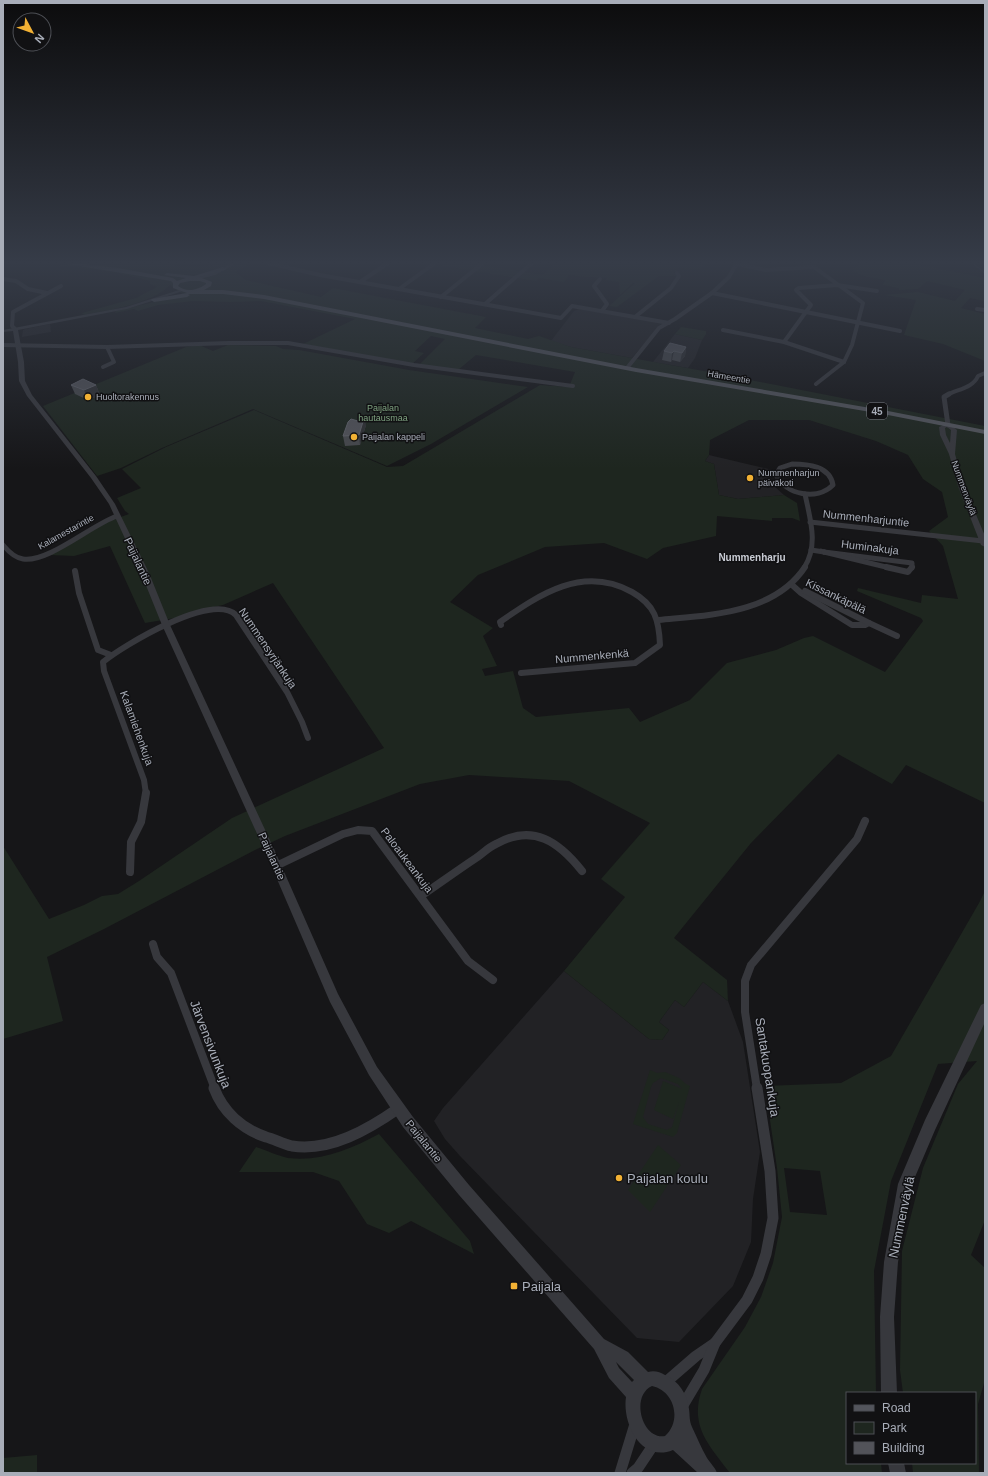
<svg xmlns="http://www.w3.org/2000/svg" width="988" height="1476" font-family="Helvetica,sans-serif">
<rect width="100%" height="100%" fill="#161618"/>
<g fill="#222225">
<polygon points="579,309 662,323 632,358 571,347 551,341 574,311"/>
<polygon points="50,324 51,332 22,337 23,330 25,329"/>
<polygon points="675,334 702,340 695,358 688,368 653,362"/>
<polygon points="709,455 773,470 770,480 774,486 784,495 738,499 719,495 714,464 705,461"/>
<polygon points="564,971 649,1039 662,1040 669,1030 659,1022 675,1000 684,1007 703,982 728,1001 743,1042 760,1152 753,1199 751,1242 733,1286 679,1342 637,1338 460,1156 445,1139 434,1121 443,1108"/>
</g>
<g fill="#1e261f" fill-rule="evenodd">
<path d="M 9,263 L 157,263 L 189,267 L 213,265 L 220,263 L 251,263 L 235,272 L 246,280 L 321,297 L 333,288 L 486,317 L 475,328 L 528,339 L 539,336 L 571,347 L 709,372 L 985,426 L 985,803 L 906,765 L 892,784 L 838,754 L 751,843 L 674,938 L 727,980 L 728,1001 L 703,982 L 684,1007 L 675,1000 L 659,1022 L 669,1030 L 662,1040 L 649,1039 L 564,971 L 625,897 L 601,879 L 650,823 L 569,781 L 469,775 L 420,784 L 285,836 L 255,850 L 104,929 L 47,957 L 63,1021 L 3,1039 L 3,846 L 49,919 L 84,905 L 102,896 L 118,894 L 139,881 L 232,818 L 384,748 L 273,583 L 223,605 L 203,609 L 181,617 L 145,623 L 110,546 L 74,556 L 50,555 L 104,523 L 129,514 L 125,511 L 117,498 L 141,488 L 122,469 L 166,447 L 254,410 L 387,467 L 403,466 L 540,385 L 569,387 L 575,372 L 476,355 L 458,370 L 419,365 L 445,339 L 431,336 L 415,351 L 424,353 L 412,364 L 303,344 L 355,319 L 261,301 L 230,302 L 193,301 L 158,305 L 138,311 L 134,309 L 115,313 L 116,311 L 184,295 L 170,285 C 152,304 109,310 84,315 L 82,313 L 136,298 L 157,287 L 150,284 L 150,281 L 114,272 L 36,263 L 40,265 ZM 749,420 L 809,420 L 876,441 L 908,455 L 923,479 L 942,492 L 948,517 L 929,531 L 943,546 L 958,599 L 922,595 L 921,603 L 858,588 L 857,591 L 921,618 L 923,621 L 885,672 L 813,636 L 804,638 L 776,650 L 727,663 L 690,700 L 640,722 L 629,708 L 536,717 L 523,708 L 513,671 L 485,676 L 482,669 L 497,666 L 483,636 L 493,628 L 450,602 L 478,575 L 545,547 L 604,543 L 647,559 L 663,548 L 716,536 L 717,516 L 772,521 L 772,518 L 792,518 L 800,521 L 797,503 L 784,495 L 738,499 L 719,495 L 714,464 L 705,461 L 709,455 L 710,440 Z"/>
<polygon points="426,263 467,263 543,275 556,263 708,263 700,269 675,268 680,272 673,272 677,276 659,276 617,307 609,306 635,283 633,283 620,295 619,282 605,280 607,278 574,276 575,275 570,274 564,282 539,278 536,281"/>
<path d="M 854,263 L 910,263 L 985,278 L 985,301 L 970,298 L 961,308 L 985,314 L 985,361 L 943,344 L 904,335 L 916,300 L 884,295 L 918,292 L 955,301 L 965,290 L 927,281 L 918,289 L 899,290 L 899,288 L 883,285 L 885,280 C 875,278 859,277 852,269 L 858,266 Z"/>
<polygon points="681,327 706,331 706,334 702,340 675,334"/>
<polygon points="199,345 213,351 228,345 276,346 283,349 299,350 409,370 528,387 431,444 387,466 253,409 162,448 121,468 97,476 43,406 186,347"/>
<path d="M 985,891 L 985,1220 L 971,1255 L 985,1268 L 985,1380 L 978,1404 L 979,1473 L 913,1473 L 912,1463 L 975,1463 L 975,1393 L 903,1393 L 900,1370 L 902,1251 L 923,1168 L 958,1084 L 977,1061 L 938,1064 L 891,1181 L 874,1271 L 876,1393 L 847,1393 L 847,1463 L 881,1463 L 882,1473 L 730,1473 C 709,1445 689,1426 702,1389 L 745,1327 L 761,1297 L 773,1263 L 782,1217 L 777,1168 L 765,1086 L 841,1083 L 891,1056 L 979,903 ZM 784,1168 L 820,1171 L 827,1215 L 790,1212 Z"/>
<path d="M 650,1070 L 657,1073 L 665,1072 L 679,1078 L 686,1084 L 690,1086 L 677,1133 L 673,1137 L 633,1124 ZM 661,1078 L 678,1084 L 682,1089 L 663,1081 L 654,1110 L 673,1119 L 679,1102 L 672,1127 L 667,1130 L 648,1124 L 643,1117 L 651,1087 L 653,1083 Z"/>
<path d="M 379,1134 L 470,1241 L 474,1254 L 411,1221 L 389,1233 L 367,1224 L 339,1181 L 313,1172 L 239,1172 L 256,1147 C 266,1150 278,1156 288,1158 C 321,1162 351,1149 379,1134 Z"/>
<polygon points="658,1145 681,1165 650,1212 628,1190"/>
<polygon points="37,1455 37,1473 3,1473 3,1458"/>
</g>
<g fill="none" stroke-linecap="round" stroke-linejoin="round">
<polyline stroke="#2c353c" stroke-width="1.5" points="972,263 985,273"/>
<g stroke="#37383d" stroke-width="4">
<polyline points="268,263 320,275 561,318 572,306 669,323"/>
<polyline points="737,264 766,270 814,267 863,303 852,345 844,362 816,384"/>
<polyline points="3,279 16,281 28,289 47,293"/>
<polyline points="600,279 594,286 607,304 602,311"/>
<polyline points="360,282 388,263"/>
<polyline points="399,289 435,263"/>
<polyline points="712,293 900,331"/>
<polyline points="441,297 483,263"/>
<polyline points="485,304 532,263"/>
<polyline points="977,309 985,310"/>
<polyline points="635,317 671,288 679,276 677,273"/>
<polyline points="15,329 12,326 13,312 61,286"/>
<polyline points="723,330 784,342 844,362"/>
<polyline points="784,342 811,305 796,290 799,288 837,285 877,291"/>
<polyline points="3,345 107,347 229,343 288,343 414,365 573,386"/>
<polyline points="103,367 114,362 107,347"/>
<polyline points="627,368 659,328 675,319 712,293 729,277 737,263"/>
<path d="M 947,395 C 958,389 973,388 978,376 L 985,373"/>
</g>
<g stroke="#37383d" stroke-width="5">
<polyline points="948,425 944,397 949,394"/>
<path d="M 792,464 C 808,464 830,466 833,485 C 817,501 786,495 776,475 L 780,468 Z"/>
<polyline points="810,522 983,541"/>
<path d="M 3,545 C 8,551 15,558 23,559 C 48,563 91,525 117,516"/>
<polyline points="811,550 824,552"/>
<polyline points="821,551 824,552"/>
<polyline points="824,552 912,563 912,568"/>
<polyline points="824,552 890,568"/>
<path d="M 804,568 C 819,545 810,519 805,494"/>
</g>
<g stroke="#37383d" stroke-width="6">
<polyline points="886,567 908,572 912,567"/>
<polyline points="75,571 79,593 98,650 111,655"/>
<polyline points="791,584 801,593 852,625 865,625 869,623 897,636"/>
<polyline points="805,591 869,623"/>
<path d="M 659,620 C 709,615 774,614 805,567"/>
<path d="M 501,625 L 500,622 C 540,594 583,565 632,592 C 655,605 659,620 660,645 L 635,663 L 521,673"/>
<path d="M 146,794 L 144,780 L 104,671 L 103,662 C 124,645 212,592 236,615 L 287,692 L 302,722 L 308,738"/>
</g>
<g stroke="#37383d" stroke-width="8">
<polyline points="276,866 343,834 358,830 372,831 468,961 493,980"/>
<polyline points="130,872 131,842 141,822 146,793"/>
<path d="M 421,896 C 440,883 458,870 476,858 C 483,853 489,847 496,844 C 533,823 559,842 582,871"/>
<polyline points="153,944 157,957 171,973 215,1089"/>
<polyline points="757,1089 745,1012 745,981 751,965 857,839 865,821"/>
</g>
<g stroke="#37383d" stroke-width="11">
<path d="M 214,1088 C 223,1112 242,1129 266,1137 C 274,1139 283,1144 292,1146 C 330,1152 369,1129 399,1108"/>
<polyline points="666,1382 696,1356 715,1343"/>
<polyline points="682,1407 704,1370 715,1343 747,1300 758,1278 766,1254 773,1218 770,1171 757,1088"/>
<polyline points="620,1473 635,1424"/>
<polyline points="632,1473 638,1468 654,1444"/>
</g>
<g fill="#37383d" fill-rule="evenodd">
<path d="M 179,290 L 183,291 L 127,309 L 18,330 L 24,362 L 25,381 L 32,395 L 96,476 L 115,504 L 149,573 L 170,625 L 274,849 L 338,994 L 377,1067 L 413,1117 L 469,1185 L 604,1339 L 628,1352 L 648,1372 C 654,1370 660,1372 665,1375 C 679,1381 687,1394 689,1409 C 690,1416 689,1420 692,1427 C 697,1437 701,1448 707,1458 C 710,1463 715,1467 717,1473 L 698,1473 L 673,1450 C 641,1463 622,1423 626,1397 L 609,1378 L 594,1349 L 459,1195 L 403,1127 L 369,1075 L 330,1002 L 264,849 L 162,625 L 141,573 L 109,504 L 91,478 L 27,396 L 19,381 L 18,362 L 13,331 L 3,332 L 3,330 L 126,307 ZM 616,1362 L 634,1380 L 632,1382 L 619,1368 ZM 652,1386 C 675,1391 682,1421 665,1436 C 642,1440 630,1396 652,1386 Z"/>
<path d="M 948,423 L 957,430 L 955,454 L 964,486 L 985,536 L 985,547 L 981,545 L 958,486 L 949,454 L 940,435 L 939,427 ZM 947,427 L 951,430 L 950,443 L 946,435 L 945,428 Z"/>
<polygon points="985,1003 985,1022 935,1130 912,1184 898,1262 894,1317 897,1393 881,1393 880,1317 884,1262 898,1184 925,1120 981,1005"/>
<polygon points="888,1463 904,1463 906,1473 890,1473"/>
</g>
<polygon fill="#45474d" fill-rule="evenodd" points="232,263 237,263 215,275 199,279 197,278 211,273"/>
<path fill="#53555c" fill-rule="evenodd" d="M 61,263 L 74,263 L 118,268 L 173,278 L 177,281 L 186,278 L 164,275 L 167,273 L 194,276 L 223,267 L 226,269 L 225,270 L 199,277 L 212,282 L 211,286 L 204,290 L 223,290 L 264,295 L 636,368 L 888,411 L 985,430 L 985,434 L 888,415 L 636,372 L 264,299 L 223,294 L 188,294 L 190,295 L 187,297 L 154,302 L 151,300 L 152,299 L 187,293 L 173,288 L 173,283 L 171,281 ZM 190,281 L 200,281 L 206,283 L 206,284 C 198,290 187,293 178,286 L 180,283 Z"/>
</g>
<g fill="#47494d">
<polygon points="686,347 685,356 680,362 672,360 671,362 662,360 664,351"/>
<polygon points="71,385 96,385 100,395 88,400 75,394"/>
<polygon points="366,425 360,445 345,446 343,436"/>
</g>
<g fill="#2f3033">
<polygon points="686,347 685,356 680,362 682,353"/>
<polygon points="674,351 672,360 671,362 672,353"/>
<polygon points="96,385 100,395 88,400 84,390"/>
<polygon points="365,415 366,425 360,445 359,435"/>
</g>
<g fill="#525359" stroke="#5f6168">
<polygon points="670,343 686,347 682,353 674,351 672,353 664,351"/>
<polygon points="83,379 96,385 84,390 71,385"/>
<polygon points="365,415 359,435 343,436 348,422 351,419 358,421"/>
</g>
<linearGradient id="sky" x2="0" y2="1"><stop stop-color="#0c0c0d"/><stop offset="0.56" stop-color="#363c48"/><stop offset="1" stop-color="#363c48" stop-opacity="0"/></linearGradient>
<rect width="988" height="469" fill="url(#sky)"/>
<g fill="#f2b134" stroke="#111113" stroke-width="1.5">
<circle cx="88" cy="397" r="4"/>
<circle cx="354" cy="437" r="4"/>
<circle cx="750" cy="478" r="4"/>
<circle cx="619" cy="1178" r="4"/>
<rect x="510" y="1282" width="8" height="8" rx="2"/>
</g>
<g text-anchor="middle" stroke-width="3" stroke-linejoin="round" paint-order="stroke">
<g font-size="9" fill="#a8adb8" stroke="#111113">
<text transform="translate(729 377) rotate(10)" y="3">Hämeentie</text>
<text transform="translate(964 488) rotate(70)" y="3">Nummenväylä</text>
<text transform="translate(66 532) rotate(-29)" y="3">Kalamestarintie</text>
</g>
<g font-size="9" fill="#a8adb8" stroke="#111113" text-anchor="start">
<text x="96" y="400">Huoltorakennus</text>
<text x="362" y="440">Paijalan kappeli</text>
<text x="758" y="476">Nummenharjun<tspan x="758" dy="10">päiväkoti</tspan></text>
</g>
<g font-size="9" fill="#7fa381" stroke="#111113">
<text x="383" y="411">Paijalan<tspan x="383" dy="10">hautausmaa</tspan></text>
</g>
<rect fill="#111113" stroke="#7b7e86" stroke-width="1" x="867" y="403" width="20" height="16" rx="3"/>
<g font-size="10" font-weight="bold" fill="#a8adb8">
<text x="877" y="415">45</text>
</g>
<g font-size="10" font-weight="bold" fill="#c9ccd4" stroke="#111113">
<text x="752" y="561">Nummenharju</text>
</g>
<g font-size="11" fill="#a8adb8" stroke="#111113">
<text transform="translate(866 518) rotate(6)" y="4">Nummenharjuntie</text>
<text transform="translate(870 547) rotate(7)" y="4">Huminakuja</text>
<text transform="translate(138 561) rotate(65)" y="4">Paijalantie</text>
<text transform="translate(836 596) rotate(26)" y="4">Kissankäpälä</text>
<text transform="translate(268 648) rotate(56)" y="4">Nummensyrjänkuja</text>
<text transform="translate(592 656) rotate(-5)" y="4">Nummenkenkä</text>
<text transform="translate(137 728) rotate(70)" y="4">Kalamiehenkuja</text>
<text transform="translate(272 856) rotate(66)" y="4">Paijalantie</text>
<text transform="translate(407 860) rotate(53)" y="4">Paloaukeankuja</text>
<text transform="translate(424 1141) rotate(51)" y="4">Paijalantie</text>
</g>
<g font-size="13" fill="#a8adb8" stroke="#111113">
<text transform="translate(211 1044) rotate(69)" y="5">Järvensivunkuja</text>
<text transform="translate(768 1067) rotate(81)" y="5">Santakuopankuja</text>
<text transform="translate(901 1217) rotate(-78)" y="5">Nummenväylä</text>
</g>
<g font-size="13" fill="#a8adb8" stroke="#111113" text-anchor="start">
<text x="627" y="1183">Paijalan koulu</text>
<text x="522" y="1291">Paijala</text>
</g>
</g>
<rect width="988" height="1476" fill="none" stroke="#a8adb8" stroke-width="8"/>
<rect x="846" y="1392" width="130" height="72" fill="#111113" stroke="#4d4f55"/>
<rect x="854" y="1405" width="20" height="6" fill="#53555c" stroke="#4d4f55"/>
<text x="882" y="1412" font-size="12" fill="#a8adb8">Road</text>
<rect x="854" y="1422" width="20" height="12" fill="#1e261f" stroke="#4d4f55"/>
<text x="882" y="1432" font-size="12" fill="#a8adb8">Park</text>
<rect x="854" y="1442" width="20" height="12" fill="#525359" stroke="#4d4f55"/>
<text x="882" y="1452" font-size="12" fill="#a8adb8">Building</text>
<g transform="translate(32 32) rotate(131)"><circle r="19" fill="#111113" stroke="#4d4f55"/>
<path d="M0-3L7 15L0 10L-7 15Z" fill="#f2b134"/>
<text y="-6" font-size="11" font-weight="bold" text-anchor="middle" fill="#a8adb8">N</text>
</g>
</svg>
